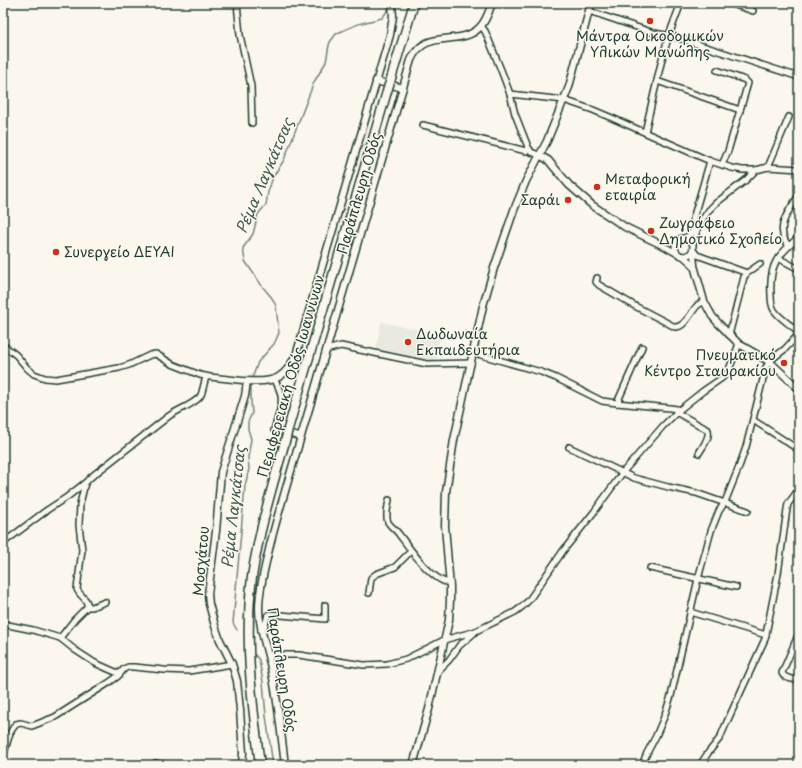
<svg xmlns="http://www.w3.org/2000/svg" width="802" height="768" font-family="'Playpen Sans',sans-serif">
<rect width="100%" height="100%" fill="#fbf7ec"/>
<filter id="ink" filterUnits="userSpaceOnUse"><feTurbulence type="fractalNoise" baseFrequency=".025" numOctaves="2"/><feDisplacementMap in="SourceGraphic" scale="8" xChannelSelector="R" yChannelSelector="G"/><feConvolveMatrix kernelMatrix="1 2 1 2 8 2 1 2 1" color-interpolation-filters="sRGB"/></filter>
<g filter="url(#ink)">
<polygon fill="#eae9de" points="381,322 441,334 435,362 376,349"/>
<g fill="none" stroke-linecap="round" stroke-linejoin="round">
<g stroke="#74847b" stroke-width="1.5">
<polyline points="253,376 258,362 274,344 279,333 276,306 272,298 262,286 245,261 243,248 253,234 258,214 266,205 268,192 273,177 284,160 314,82 326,62 329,45 330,42 336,34 342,31 358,24 382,18 385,14 389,8"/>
<polyline points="237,630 233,623 245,486 249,469 248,457 251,439 248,429 248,422 252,413 251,402 251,386"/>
<polyline points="255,655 259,660 263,682 266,716 273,765"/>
</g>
<defs>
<g id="minor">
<polyline points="237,3 240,35 251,86 252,123"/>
<polyline points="729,3 753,11"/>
<polyline points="589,11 654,33 672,36 799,77"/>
<polyline points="481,26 485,31 488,38 501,70 510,94 515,114 528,147 531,152 539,155"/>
<polyline points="717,70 745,80 748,83 728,151 722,165"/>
<polyline points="657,81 740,110"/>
<polyline points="510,94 564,100 593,110 612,118 710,161 732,168 742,170 756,170"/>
<polyline points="423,125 526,151 530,150"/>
<polyline points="645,132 662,59 669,35 681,3"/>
<polyline points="768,167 789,117"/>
<polyline points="698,226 693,219 710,161"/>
<path d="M 799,237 C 777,256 769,264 771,295 C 771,300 771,305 774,310 C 779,318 791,325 799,332"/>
<circle cx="684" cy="247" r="9"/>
<polyline points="686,238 698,226 709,210 716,203 746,180 756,170 768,167 799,169"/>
<polyline points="693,244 698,227"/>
<polyline points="662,245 676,253"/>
<path d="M 789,246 C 773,228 789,211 799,195"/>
<polyline points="693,250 697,255 747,273"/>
<polyline points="693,250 695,269"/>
<polyline points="683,256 691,263 695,269"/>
<polyline points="778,258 799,269"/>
<path d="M 597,278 L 596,282 L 599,285 L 635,306 L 675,327 C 684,328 690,314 696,307 C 698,304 701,303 704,301"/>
<polyline points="729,335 744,277 747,273 760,264"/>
<polyline points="3,345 16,355 27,368 34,374 45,378 56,379 119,368 129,365 150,355 156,354 172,364 200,375 210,377 247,381"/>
<polyline points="326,350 341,346 427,364 471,363"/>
<polyline points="474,353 541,372 556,378 602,401 617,403 670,408 677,409 679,410"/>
<path d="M 274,379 C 287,399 280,409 274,430 L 301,437"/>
<polyline points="617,403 642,347"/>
<path d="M 676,412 L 708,430 C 710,438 703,446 699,453"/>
<polyline points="753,420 799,450"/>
<polyline points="569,447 634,478 668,487 696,493 748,511"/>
<path d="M 389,500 C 388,506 385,516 388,522 C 390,526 395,529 398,533 C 409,547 432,582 450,583"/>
<polyline points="3,543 47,510 67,497 85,483"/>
<polyline points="650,568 736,587"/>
<polyline points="369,593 371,578 376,574 395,567 411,551"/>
<polyline points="88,605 89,607 92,607 105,602"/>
<polyline points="690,612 766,635"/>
<polyline points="3,624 33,630 60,638 75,650 95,663 120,674"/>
<polyline points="261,630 264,628 268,615 270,614 325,619 325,605"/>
<path d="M 799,633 L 782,673 C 784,679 793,679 799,680"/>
<path d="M 60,638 L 75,619 L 87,607 C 89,599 79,596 77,589 L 82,550 L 79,525 L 80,504 L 85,483 L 91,477 L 169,416 C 177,410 197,403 201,395 C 203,390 204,383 206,377"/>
<polyline points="268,655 299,655 364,665 387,664 406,659 444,640 476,631 515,612 523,606 529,600 563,551 594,512 623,472 663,426 678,411 703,391 722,378 728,372 739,344"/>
<polyline points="437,672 449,660 459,646 474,633"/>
<polyline points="3,756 10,733 13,728 16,724 21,723 32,726 55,717 107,684 117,677 124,669 128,667 134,667 164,670 189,671 232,664"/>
<polyline points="152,765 155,763 165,765"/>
<polyline points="642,765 647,753 656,736 664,717 671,696 698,579 711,531 719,511 725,502 739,467 746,447 766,367 772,359 785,349 799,334"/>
<polyline points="700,765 708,753 720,738 726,724 765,639 778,574 787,509 788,504 799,489"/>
</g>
<g id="tertiary">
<polyline points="376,81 403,88"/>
<polyline points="539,155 548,160 569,185 592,205 625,227 662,245"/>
<polyline points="695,269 704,301 712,316 719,324 739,344 770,362 799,389"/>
<path d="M 242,765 L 243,753 L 240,710 L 237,681 L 232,664 L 220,640 L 215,626 L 209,604 L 208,594 L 216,531 L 221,472 L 245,396 L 247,381 C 274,383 286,379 297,352 L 390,35 L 393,16 L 392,3"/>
<path d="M 285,765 C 281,733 278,700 271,668 C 267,648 259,630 259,609 C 259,591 263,575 267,558 C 271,540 276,522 281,505 L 411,60 C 426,26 461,49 481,26 C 487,19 489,11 492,3"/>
<polyline points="413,765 429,709 449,620 450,600 450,587 445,526 446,492 454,440 483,306 494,268 514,210 526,181 547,141 569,87 591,3"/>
</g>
<g id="trunk">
<polyline points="390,82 414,3"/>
<polyline points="288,429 388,88"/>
<path d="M 260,765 C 252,703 244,640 252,577 C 259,530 273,484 286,438"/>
</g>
</defs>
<use href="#minor" stroke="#1f3d34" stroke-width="8"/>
<use href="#tertiary" stroke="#1f3d34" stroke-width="9"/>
<use href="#trunk" stroke="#1f3d34" stroke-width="11"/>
<use href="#minor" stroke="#fbf7ec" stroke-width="5"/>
<use href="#tertiary" stroke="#fbf7ec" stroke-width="6"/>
<use href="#trunk" stroke="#fbf7ec" stroke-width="8"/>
<defs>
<g id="trunk-bridge">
<polyline points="388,88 390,82"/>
<polyline points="286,438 288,429"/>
</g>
</defs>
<use href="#trunk-bridge" stroke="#1f3d34" stroke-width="11" stroke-linecap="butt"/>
<use href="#trunk-bridge" stroke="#fbf7ec" stroke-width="8"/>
</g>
</g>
<g fill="#c8321e" stroke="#fbf7ec" stroke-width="1.5">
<circle cx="650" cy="21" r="4"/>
<circle cx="597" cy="187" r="4"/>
<circle cx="568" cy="200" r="4"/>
<circle cx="651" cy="231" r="4"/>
<circle cx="56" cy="252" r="4"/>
<circle cx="408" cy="342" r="4"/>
<circle cx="784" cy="363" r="4"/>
</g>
<g text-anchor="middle" stroke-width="3" stroke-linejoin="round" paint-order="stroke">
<g font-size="14" fill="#1f3d34" stroke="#fbf7ec" text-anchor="start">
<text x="650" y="41" text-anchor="middle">Μάντρα Οικοδομικών<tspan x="650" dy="16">Υλικών Μανώλης</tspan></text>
<text x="605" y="184">Μεταφορική<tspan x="605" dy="16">εταιρία</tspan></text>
<text x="560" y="205" text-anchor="end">Σαράι</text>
<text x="659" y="228">Ζωγράφειο<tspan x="659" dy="16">Δημοτικό Σχολείο</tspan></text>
<text x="64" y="257">Συνεργείο ΔΕΥΑΙ</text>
<text x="416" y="339">Δωδωναία<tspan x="416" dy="16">Εκπαιδευτήρια</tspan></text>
<text x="776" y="360" text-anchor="end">Πνευματικό<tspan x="776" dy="16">Κέντρο Σταυρακίου</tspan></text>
</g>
<g font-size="14" fill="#1f3d34" stroke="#fbf7ec">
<text transform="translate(359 193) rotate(-74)" y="5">Παράπλευρη Οδός</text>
<text transform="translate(291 376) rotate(-74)" y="5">Περιφερειακή Οδός Ιωαννίνων</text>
<text transform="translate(201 561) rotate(-85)" y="5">Μοσχάτου</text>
<text transform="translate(282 670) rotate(81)" y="5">Παράπλευρη Οδός</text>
</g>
<g font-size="15" font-style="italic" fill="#425b52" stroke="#fbf7ec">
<text transform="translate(265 176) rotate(-67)" y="5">Ρέμα Λαγκάτσας</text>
<text transform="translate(234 507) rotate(-84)" y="5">Ρέμα Λαγκάτσας</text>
</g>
</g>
<rect width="802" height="768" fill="none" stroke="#fbf7ec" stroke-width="16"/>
<rect x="8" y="8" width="786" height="752" fill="none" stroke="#1f3d34" stroke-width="1.5" filter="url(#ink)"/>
</svg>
